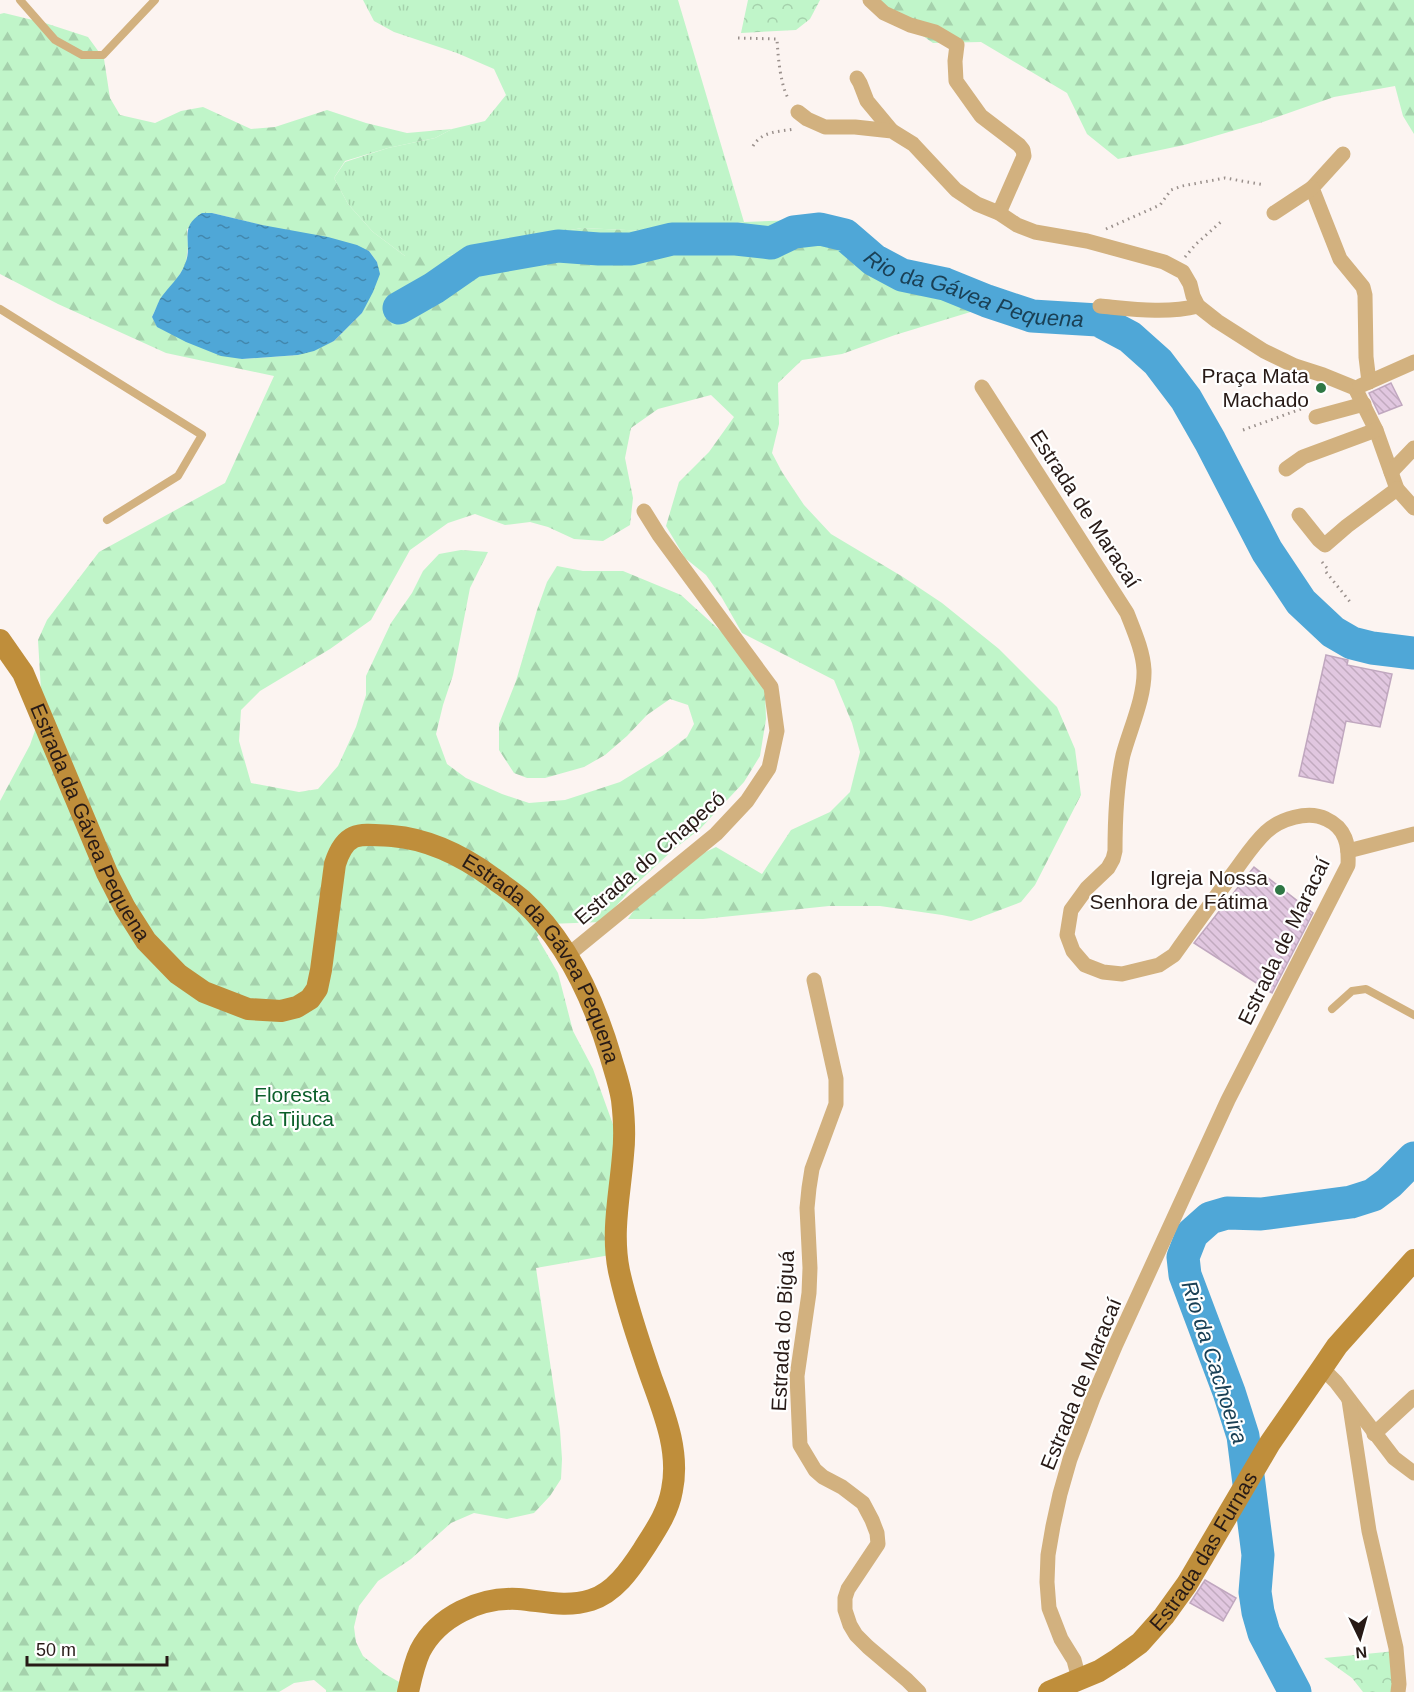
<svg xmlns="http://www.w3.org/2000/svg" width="1414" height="1692" font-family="Helvetica,sans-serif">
<defs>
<pattern id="grass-tufts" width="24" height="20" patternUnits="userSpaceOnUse" patternTransform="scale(1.5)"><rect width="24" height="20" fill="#c0f5c9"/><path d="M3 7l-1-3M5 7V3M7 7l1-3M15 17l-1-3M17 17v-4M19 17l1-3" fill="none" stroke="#a5d1ac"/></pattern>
<pattern id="forest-firs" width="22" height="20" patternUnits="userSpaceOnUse" patternTransform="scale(1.5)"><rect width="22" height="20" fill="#c0f5c9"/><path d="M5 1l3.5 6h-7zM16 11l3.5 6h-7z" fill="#a5d1ac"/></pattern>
<pattern id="park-crowns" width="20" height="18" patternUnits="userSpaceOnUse" patternTransform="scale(1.5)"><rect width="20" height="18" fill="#c0f5c9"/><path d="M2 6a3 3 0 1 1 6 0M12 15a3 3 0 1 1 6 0" fill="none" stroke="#a5d1ac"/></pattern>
<pattern id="water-ripples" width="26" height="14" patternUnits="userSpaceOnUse" patternTransform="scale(1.5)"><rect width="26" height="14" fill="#4fa7d7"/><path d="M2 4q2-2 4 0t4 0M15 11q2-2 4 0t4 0" fill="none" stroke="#4287ad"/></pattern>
<pattern id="building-back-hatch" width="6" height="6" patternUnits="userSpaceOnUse" patternTransform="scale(1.5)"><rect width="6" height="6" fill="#e1c7e0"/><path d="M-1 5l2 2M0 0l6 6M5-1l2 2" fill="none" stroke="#c1aabf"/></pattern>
</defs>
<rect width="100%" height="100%" fill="#fcf4f1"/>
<polygon fill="url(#grass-tufts)" points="363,0 678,0 744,222 648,231 582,228 490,244 447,256 405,256 373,232 348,204 334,178 345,162 388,148 435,138 452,129 485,121 506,95 494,69 457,53 394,32 374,21"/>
<g fill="url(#forest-firs)" fill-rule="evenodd">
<polygon points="878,0 1414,0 1414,134 1403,116 1395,86 1334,97 1263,122 1184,145 1118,159 1087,134 1067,93 981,42 933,43 897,18"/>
<path d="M 4,13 L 45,23 L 88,37 L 104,59 L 110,98 L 120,115 L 155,123 L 181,111 L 203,107 L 251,129 L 275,127 L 327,110 L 366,123 L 407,133 L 452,129 L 435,138 L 388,148 L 345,161 L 334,178 L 348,204 L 373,232 L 405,256 L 447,256 L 490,244 L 582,228 L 648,231 L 744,222 L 827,219 L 1003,314 L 977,310 L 895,335 L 842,354 L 802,360 L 778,383 L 779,424 L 772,453 L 782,472 L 804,505 L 831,534 L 903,577 L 942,603 L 999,649 L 1057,707 L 1075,749 L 1081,795 L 1035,885 L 1021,902 L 971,921 L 942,915 L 880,906 L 829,906 L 703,919 L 628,919 L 643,897 L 693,858 L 716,847 L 762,874 L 791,830 L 830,812 L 850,792 L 860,752 L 852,723 L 834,680 L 742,633 L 722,598 L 706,575 L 685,558 L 666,526 L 679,482 L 709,452 L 734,417 L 711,395 L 658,409 L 631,428 L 625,458 L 633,498 L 630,525 L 603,541 L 574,539 L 548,527 L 530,522 L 505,525 L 475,514 L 448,523 L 410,550 L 371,620 L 330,649 L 260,691 L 241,710 L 239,741 L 251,783 L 299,792 L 318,789 L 338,766 L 356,727 L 366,695 L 366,676 L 391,623 L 412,593 L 423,571 L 439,554 L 461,550 L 488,552 L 470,588 L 453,675 L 443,705 L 436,734 L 447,764 L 466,778 L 502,794 L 529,803 L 565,800 L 620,782 L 662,756 L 687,737 L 694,724 L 688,705 L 670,699 L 647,715 L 627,736 L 605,755 L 584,767 L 545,778 L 527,778 L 514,773 L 499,750 L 499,724 L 516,681 L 537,610 L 547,582 L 557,566 L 583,571 L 623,571 L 681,595 L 726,636 L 765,690 L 766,719 L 760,756 L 744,782 L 700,829 L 674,849 L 633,887 L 602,922 L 548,924 L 537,937 L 558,973 L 573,1031 L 593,1069 L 620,1144 L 610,1255 L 536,1268 L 560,1430 L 562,1459 L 561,1479 L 550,1496 L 534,1513 L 507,1519 L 474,1513 L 451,1523 L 411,1559 L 378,1581 L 359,1606 L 354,1627 L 356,1642 L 363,1656 L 385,1674 L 401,1683 L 409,1692 L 326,1692 L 326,1690 L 314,1680 L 294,1683 L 279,1692 L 0,1692 L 0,801 L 30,745 L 39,719 L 41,691 L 38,640 L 47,620 L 99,552 L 225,483 L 274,376 L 166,353 L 58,304 L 0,274 L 0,14 ZM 212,213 L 369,251 L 377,262 L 379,274 L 362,313 L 334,341 L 298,355 L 242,359 L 157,326 L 152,317 L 160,300 L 175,282 L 186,264 L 188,246 L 187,229 Z"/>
</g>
<g fill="url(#park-crowns)">
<polygon points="748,0 820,0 810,19 796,30 741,33"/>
<polygon points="1396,1651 1398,1692 1363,1692 1352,1678 1324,1658"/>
</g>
<path fill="url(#water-ripples)" d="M 202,213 L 212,213 L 262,225 L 328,237 L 357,245 L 369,251 L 377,262 L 380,274 L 373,292 L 362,313 L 334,341 L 314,351 L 298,355 L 242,359 L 221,356 L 186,342 L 157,327 L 152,317 C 155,311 157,305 160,299 C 168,287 180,278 185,264 C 194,243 177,228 202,213 Z"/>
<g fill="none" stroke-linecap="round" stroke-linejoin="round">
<g stroke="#4fa7d7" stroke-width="33">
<path id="s1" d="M 399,308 L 434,288 L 473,261 L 558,246 L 599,249 L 631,249 L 672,239 L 736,239 L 771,243 L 794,232 L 820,229 L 845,235 L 874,260 L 902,275 L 945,284 L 987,301 L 1032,316 L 1098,320 L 1130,337 L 1158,362 L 1186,399 L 1210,441 L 1267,551 L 1301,602 L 1333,632 L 1352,643 L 1372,648 L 1414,653"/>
<polyline points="1295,1692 1264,1633 1258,1612 1255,1592 1258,1555 1243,1436 1229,1392 1185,1275 1183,1257 1192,1234 1210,1218 1227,1213 1261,1214 1351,1202 1373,1195 1389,1183 1414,1158"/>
</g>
</g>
<g fill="url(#building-back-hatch)" stroke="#c0a7bf" stroke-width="1.5">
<polygon points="1391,383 1402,405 1379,414 1369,393"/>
<polygon points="1326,655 1348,660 1347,665 1392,674 1380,727 1346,721 1333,783 1299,776"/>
<polygon points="1254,867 1313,913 1272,993 1194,943"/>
<polygon points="1205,1580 1236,1598 1223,1621 1190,1603"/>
</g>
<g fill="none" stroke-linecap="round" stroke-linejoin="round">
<g stroke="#9a908c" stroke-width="3" stroke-dasharray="1.5 4.5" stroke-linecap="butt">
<path d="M 738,38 L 777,39 C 778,56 780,83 788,98"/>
<path d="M 753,146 C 762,131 778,132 794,129"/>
<polyline points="1106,229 1160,205 1171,190 1182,186 1225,178 1265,185"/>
<polyline points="1185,257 1196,244 1222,221"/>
<polyline points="1243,430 1301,409"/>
<polyline points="1322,562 1327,568 1326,572 1351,603"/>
</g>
<g stroke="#d2b17f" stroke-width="8">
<polyline points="20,0 55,40 82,55 103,55 155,0"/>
<polyline points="0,309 202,435 178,476 107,520"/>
<polyline points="1332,1009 1352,991 1366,989 1414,1015"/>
</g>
<g stroke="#d2b17f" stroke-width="15">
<polyline points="870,0 884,13 910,25 935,32 957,45 955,61 956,81 981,116 1019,145 1023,150 1024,156 999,213"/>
<polyline points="857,78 860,83 867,101 892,131"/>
<polyline points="798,112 807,119 825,127 855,127 892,131 913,144 956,190 977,204 999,213 1017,225 1035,232 1087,241 1164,262 1183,272 1190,284 1193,296 1198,306 1217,321 1264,351 1295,366 1323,375 1355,388 1376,430 1397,489 1414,508"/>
<polyline points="1343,154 1312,188 1340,259 1363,287 1365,295 1366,357 1369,382"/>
<polyline points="1274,213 1312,188"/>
<path d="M 1100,306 C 1132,309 1166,314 1198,306"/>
<polyline points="1360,386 1414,362"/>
<path d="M 982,387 L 1127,613 C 1134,631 1143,651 1144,670 C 1145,697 1130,729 1123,755 C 1116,787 1115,819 1115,851 L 1113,859 L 1108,868 L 1087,888 L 1071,910 L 1067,935 L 1073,951 L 1085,965 L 1103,972 L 1122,974 L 1159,965 L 1174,955 C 1193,928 1212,902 1231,876 C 1242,862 1252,845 1266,832 C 1280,819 1308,810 1326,819 C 1346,828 1349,845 1348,865 L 1228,1100 L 1116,1344 L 1093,1398 L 1070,1459 L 1060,1494 L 1053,1526 L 1048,1555 L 1047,1582 L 1049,1608 L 1061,1639 L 1074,1660 L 1079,1679"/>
<polyline points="1316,417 1364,404"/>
<polyline points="1286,469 1303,457 1376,430"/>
<polyline points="1391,472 1414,448"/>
<polyline points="1299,515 1319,540 1325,545 1347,526 1397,489"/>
<polyline points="1348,851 1414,834"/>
<polyline points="568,955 716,834 747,801 769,768 777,731 771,687 659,535 644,511"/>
<polyline points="814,980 836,1079 836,1104 812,1169 809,1188 807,1208 810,1268 809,1293 797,1376 800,1445 815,1470 823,1477 842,1487 863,1503 872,1520 877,1533 878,1544 848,1589 845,1598 845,1610 850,1625 856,1635 868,1647 907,1680 919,1692"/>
<polyline points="1322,1368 1336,1382 1394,1458 1414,1473"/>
<polyline points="1349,1400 1369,1531 1396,1648 1399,1684 1398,1692"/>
<polyline points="1374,1434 1414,1397"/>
</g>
<g stroke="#bf8e3b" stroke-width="22">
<path id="s2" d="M 0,640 L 23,673 L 107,873 L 125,908 L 146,941 L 178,974 L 204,992 L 248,1009 L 281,1011 L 297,1007 L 310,999 L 317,989 L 321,970 L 335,864 C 346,830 360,834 392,836 C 429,839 463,856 493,878 C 502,885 513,892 522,900 C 568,942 594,1000 611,1058 C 615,1072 620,1086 622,1100 C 624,1117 625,1138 623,1155 C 620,1194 611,1232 619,1271 C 627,1307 639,1342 651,1377 C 664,1413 680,1451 672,1490 C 668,1513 655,1531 643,1550 C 630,1570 614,1593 591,1600 C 565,1608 543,1601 518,1599 C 480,1597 438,1616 420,1651 C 414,1664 411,1678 408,1692"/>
<path id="s3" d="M 1049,1692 L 1099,1671 L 1118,1659 L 1140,1643 L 1164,1616 L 1187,1584 L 1270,1443 L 1322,1368 L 1337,1346 L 1414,1260"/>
</g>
</g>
<g fill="#2e7744" stroke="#fff" stroke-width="2">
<circle cx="1321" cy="388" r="6"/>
<circle cx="1280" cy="890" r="6"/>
</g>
<g text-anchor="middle" stroke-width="4.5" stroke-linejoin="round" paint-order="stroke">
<g font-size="21" fill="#271a16" stroke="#fff" text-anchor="end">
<text x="1309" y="383">Praça Mata<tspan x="1309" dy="24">Machado</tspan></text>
<text x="1268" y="885">Igreja Nossa<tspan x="1268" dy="24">Senhora de Fátima</tspan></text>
</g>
<g font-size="21" fill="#271a16" stroke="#fff">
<text transform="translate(1085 509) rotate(57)" y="7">Estrada de Maracaí</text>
<text dy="7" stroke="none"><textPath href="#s2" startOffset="204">Estrada da Gávea Pequena</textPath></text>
<text transform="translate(650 858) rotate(-41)" y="7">Estrada do Chapecó</text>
<text transform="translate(1284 941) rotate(-64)" y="7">Estrada de Maracaí</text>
<text dy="7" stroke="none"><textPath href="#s2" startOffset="942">Estrada da Gávea Pequena</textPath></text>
<text transform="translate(783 1331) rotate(-87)" y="7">Estrada do Biguá</text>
<text transform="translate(1081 1384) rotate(-68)" y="7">Estrada de Maracaí</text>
<text dy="7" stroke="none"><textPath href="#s3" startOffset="216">Estrada das Furnas</textPath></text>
</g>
<g font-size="21" fill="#0c5f2b" stroke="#fff">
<text x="292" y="1102">Floresta<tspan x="292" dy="24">da Tijuca</tspan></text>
</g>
<g font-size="22" font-style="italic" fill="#1a4055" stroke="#fff">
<text dy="8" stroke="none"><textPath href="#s1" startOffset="610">Rio da Gávea Pequena</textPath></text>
<text transform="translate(1215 1362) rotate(72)" y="8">Rio da Cachoeira</text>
</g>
</g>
<g transform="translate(1360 1638) rotate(175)" stroke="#ffffff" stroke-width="4.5" paint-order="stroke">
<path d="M0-4.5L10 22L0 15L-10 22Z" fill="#271a16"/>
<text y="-9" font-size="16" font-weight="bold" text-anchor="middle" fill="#271a16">N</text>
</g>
<path d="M27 1656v9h140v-9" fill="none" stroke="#271a16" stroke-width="3"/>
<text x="36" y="1656" font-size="18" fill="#271a16" stroke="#ffffff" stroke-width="4.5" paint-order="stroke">50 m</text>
</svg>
